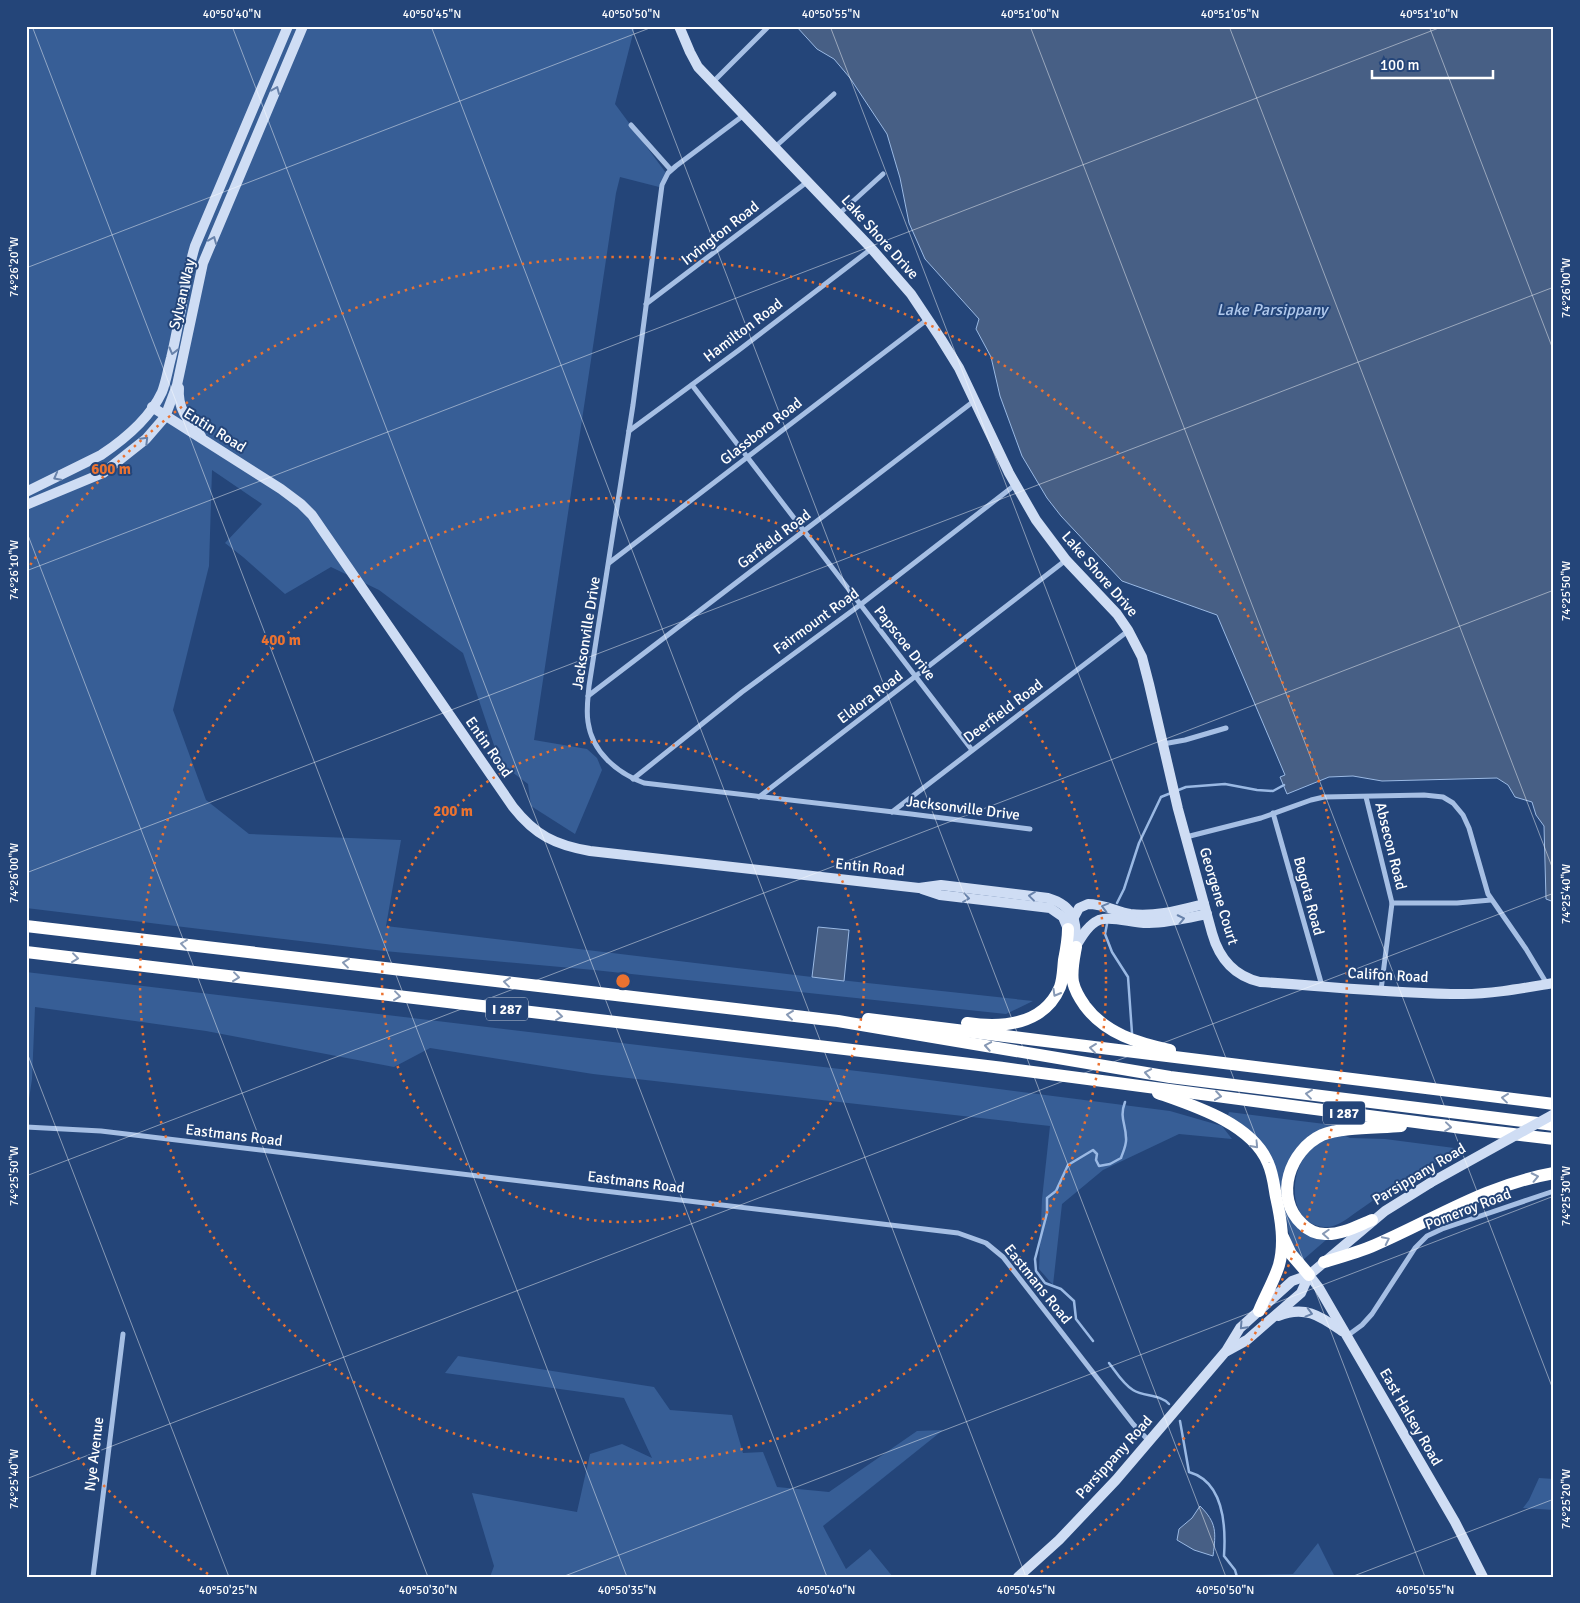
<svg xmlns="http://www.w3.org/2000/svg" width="1580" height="1603" font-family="Signika,sans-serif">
<rect width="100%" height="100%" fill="#244579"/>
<g fill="#375e96">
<polygon points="26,26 635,26 615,104 666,173 663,188 620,177 616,193 534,740 587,749 597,758 602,770 575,834 531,806 528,784 500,763 463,653 379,590 331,567 285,594 243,557 225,543 262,504 212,470 209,566 173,710 206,800 249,834 401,840 386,926 812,977 1033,1001 1006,1014 594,970 384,951 26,908"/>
<polygon points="26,972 891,1075 1170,1111 1222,1126 1232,1139 1179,1134 1103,1170 1062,1204 1053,1285 1039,1269 1042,1199 1050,1126 593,1074 430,1048 394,1067 206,1031 35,1007 32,1079 26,1119"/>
<polygon points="1229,1112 1333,1125 1333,1127 1306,1140 1286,1203 1326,1240 1304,1259 1301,1259 1291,1242 1277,1173 1228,1115"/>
<path d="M 1343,1135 L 1350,1138 L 1385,1139 L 1462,1149 C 1451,1157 1437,1162 1425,1169 C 1402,1181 1379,1196 1358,1211 C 1348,1218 1337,1228 1324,1227 C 1287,1223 1289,1172 1309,1151 C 1318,1141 1330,1139 1343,1135 Z"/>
<polygon points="458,1356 654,1387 670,1410 732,1415 743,1453 763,1452 777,1487 829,1492 917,1431 943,1430 823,1526 846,1569 870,1549 893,1577 490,1577 494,1566 472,1493 577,1512 590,1454 622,1444 652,1458 624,1398 445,1373"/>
<polygon points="1539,1478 1554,1479 1554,1510 1523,1508 1529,1500"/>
<polygon points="1318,1543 1335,1577 1256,1577 1255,1575 1293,1574"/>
</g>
<g fill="#475f85" stroke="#9ab9e4">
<polygon points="796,26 1554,26 1554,902 1546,899 1544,826 1536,815 1532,802 1515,797 1508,785 1497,778 1382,781 1353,776 1329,777 1287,794 1280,777 1285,775 1217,615 1122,581 1061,516 1047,498 1022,456 1000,396 991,357 976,329 979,319 925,259 909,223 900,178 887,134 850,78 834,59 817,49"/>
<polygon points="818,927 849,930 844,981 812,977"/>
<path d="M 1200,1506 C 1217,1523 1216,1532 1213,1556 L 1194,1550 L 1177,1540 L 1179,1529 L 1192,1518 Z"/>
</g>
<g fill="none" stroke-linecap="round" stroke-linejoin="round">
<g stroke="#9ab9e4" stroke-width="2.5">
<polyline points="1176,791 1186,787 1225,784 1257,790 1273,791 1284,785"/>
<polyline points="1117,903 1124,889 1139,843 1161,797 1171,793"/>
<polyline points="1107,924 1105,934 1112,952 1128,977 1132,1033"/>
<path d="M 1093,1341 L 1076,1319 L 1074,1301 L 1061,1289 L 1045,1283 L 1036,1271 L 1035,1259 L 1047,1213 L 1047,1198 L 1056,1191 L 1068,1165 L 1093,1150 L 1097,1154 L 1096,1160 L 1099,1166 L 1110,1164 L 1121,1158 C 1123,1152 1127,1144 1126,1138 C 1126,1124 1119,1118 1125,1102"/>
<path d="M 1109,1363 C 1116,1372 1123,1384 1133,1390 C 1144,1397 1160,1394 1169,1404"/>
<path d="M 1180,1421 L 1189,1472 C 1224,1482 1226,1526 1224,1556 L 1235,1570 L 1237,1577"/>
</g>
<g stroke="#a6bfe4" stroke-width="5">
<polyline points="713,82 767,28"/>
<path d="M 744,115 L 676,166 L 668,173 L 662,185 L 633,405 L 589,686 C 588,698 586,710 588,722 C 592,752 617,773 644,783 L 911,814 L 1030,829"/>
<polyline points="631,125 671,170"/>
<polyline points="775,147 834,94"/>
<polyline points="839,214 883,174"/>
<polyline points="646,304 807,182"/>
<polyline points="692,385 972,750"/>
<polyline points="629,431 739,350 871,249"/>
<polyline points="609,563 928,319"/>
<polyline points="588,696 974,401"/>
<polyline points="1163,744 1185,740 1226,728"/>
<polyline points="633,779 742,692 860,605 1015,485"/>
<polyline points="759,797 1066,560"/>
<polyline points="1366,797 1392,903 1381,990"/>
<polyline points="892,812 1128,631"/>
<polyline points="1273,813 1322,986"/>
<polyline points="1186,837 1261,818 1311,800 1324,797 1424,795 1443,797 1453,803 1463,815 1469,828 1488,894 1526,949 1547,984"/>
<polyline points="1392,903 1457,903 1491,900"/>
<polyline points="26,1127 101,1131 958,1233 986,1243 1003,1257 1133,1424 1149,1441"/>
<polyline points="1347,1336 1362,1325 1372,1314 1415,1248 1427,1236 1442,1229 1554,1191"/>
<polyline points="93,1577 123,1334"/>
</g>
<g stroke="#cfddf4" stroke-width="10">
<path d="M 679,26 L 690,52 L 698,67 L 871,248 L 911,294 L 941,339 L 959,368 L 1009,473 L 1036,520 L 1066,560 L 1117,614 L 1128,630 L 1142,657 L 1149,684 L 1178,809 L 1212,933 C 1219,958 1234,976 1260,982 C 1328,986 1395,994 1463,994 C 1493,994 1524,988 1554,983"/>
<path d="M 179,388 C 177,408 188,421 201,436"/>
<path d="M 152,407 L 281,489 L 301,504 L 312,515 L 513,807 C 535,835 555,845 590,851 L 919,888 L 941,885 L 1048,898 C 1075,906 1077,922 1076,947"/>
<path d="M 26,492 L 101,455 C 125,439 150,418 162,392 C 166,382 168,369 171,358 C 180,321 184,283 195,246 L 288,26"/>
<polyline points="26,505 103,473 146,439 165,417 177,385 203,263 303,26"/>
<polyline points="922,889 940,895 1050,908 1063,917 1068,929"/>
<path d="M 1072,921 L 1079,908 L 1088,904 C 1102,904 1116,911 1130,914 C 1156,917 1180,910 1204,904"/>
<path d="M 1076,946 C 1082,936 1088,925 1099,920 C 1112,915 1134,924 1149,923 C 1169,923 1188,918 1207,914"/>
<polyline points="1309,1275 1319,1288 1455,1522 1483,1577"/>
<path d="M 1278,1316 C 1305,1305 1320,1316 1342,1331"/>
<polyline points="1227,1351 1247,1340 1301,1293 1309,1275"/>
<polyline points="1018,1577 1059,1540 1116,1480 1226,1351 1240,1328 1292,1281 1309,1275 1385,1211 1430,1183"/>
</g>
<g stroke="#fff" stroke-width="12">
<polyline points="26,926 838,1021 1170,1077 1554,1125"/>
<path d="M 1076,947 C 1074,958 1071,971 1073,982 C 1075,991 1080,999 1085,1006 C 1106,1034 1138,1043 1170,1050"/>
<path d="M 26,952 L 987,1066 C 1176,1090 1365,1117 1554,1139"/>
<polyline points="868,1019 1554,1104"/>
<path d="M 967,1023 C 1002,1028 1044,1025 1060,987 C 1063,979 1063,969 1064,960 C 1066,950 1068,939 1068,929"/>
<path d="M 1158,1093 C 1195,1106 1252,1124 1268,1163 C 1273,1174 1274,1186 1276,1197 C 1281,1219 1285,1243 1279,1265 C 1274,1281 1265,1296 1259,1311"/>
<path d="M 1372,1220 C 1357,1226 1341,1235 1325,1234 C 1316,1234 1308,1230 1302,1224 C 1273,1197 1290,1150 1322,1135 C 1341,1127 1379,1128 1401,1126"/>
<polyline points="1283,1237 1291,1254 1309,1275"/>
<path d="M 1324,1262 C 1341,1257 1359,1252 1375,1245 C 1437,1218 1486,1185 1554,1173"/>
</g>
<polyline stroke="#cfddf4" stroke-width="10" points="1430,1183 1554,1114"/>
</g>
<defs><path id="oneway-chevron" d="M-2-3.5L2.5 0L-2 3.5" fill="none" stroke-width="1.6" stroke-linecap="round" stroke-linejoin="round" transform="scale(1.25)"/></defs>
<g stroke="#6882aa">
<use href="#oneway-chevron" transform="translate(276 90) rotate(-67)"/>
<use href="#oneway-chevron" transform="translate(213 240) rotate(-68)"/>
<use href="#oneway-chevron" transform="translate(173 351) rotate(104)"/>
<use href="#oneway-chevron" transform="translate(145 440) rotate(-45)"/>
<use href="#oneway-chevron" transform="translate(57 477) rotate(152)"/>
<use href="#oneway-chevron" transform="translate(1032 896) rotate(-173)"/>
<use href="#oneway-chevron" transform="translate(966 898) rotate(7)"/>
<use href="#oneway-chevron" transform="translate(1105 907) rotate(-165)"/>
<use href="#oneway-chevron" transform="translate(1181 919) rotate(-12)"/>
<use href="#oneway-chevron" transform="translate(1309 1313) rotate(15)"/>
<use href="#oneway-chevron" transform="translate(1243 1326) rotate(133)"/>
</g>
<g stroke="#8799b5">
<use href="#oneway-chevron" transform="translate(184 944) rotate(-173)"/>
<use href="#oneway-chevron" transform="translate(75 958) rotate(7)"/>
<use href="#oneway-chevron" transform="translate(346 963) rotate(-173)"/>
<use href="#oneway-chevron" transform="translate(236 977) rotate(7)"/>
<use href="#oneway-chevron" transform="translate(507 982) rotate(-173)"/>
<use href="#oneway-chevron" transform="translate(1056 993) rotate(120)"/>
<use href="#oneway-chevron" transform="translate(397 996) rotate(7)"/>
<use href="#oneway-chevron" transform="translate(790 1015) rotate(-173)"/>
<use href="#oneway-chevron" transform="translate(559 1016) rotate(7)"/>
<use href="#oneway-chevron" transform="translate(988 1046) rotate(-170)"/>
<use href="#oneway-chevron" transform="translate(1093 1048) rotate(-173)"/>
<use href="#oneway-chevron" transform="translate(1148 1073) rotate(-170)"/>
<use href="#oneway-chevron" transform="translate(1309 1094) rotate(-173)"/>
<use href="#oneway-chevron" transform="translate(1218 1096) rotate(8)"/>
<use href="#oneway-chevron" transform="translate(1505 1098) rotate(-173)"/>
<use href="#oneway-chevron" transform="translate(1448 1127) rotate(6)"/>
<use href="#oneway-chevron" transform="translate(1255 1145) rotate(48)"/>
<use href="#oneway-chevron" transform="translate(1535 1177) rotate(-12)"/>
<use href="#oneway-chevron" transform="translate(1326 1234) rotate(-177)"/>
<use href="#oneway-chevron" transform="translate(1386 1240) rotate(-26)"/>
</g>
<path fill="none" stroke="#fff" stroke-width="1" stroke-opacity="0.45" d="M 32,26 L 627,1577M 232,26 L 827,1577M 431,26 L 1026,1577M 631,26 L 1226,1577M 830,26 L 1425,1577M 1030,26 L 1554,1392M 1229,26 L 1554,872M 1429,26 L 1554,352M 26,268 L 655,26M 26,530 L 428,1577M 26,571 L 1444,26M 26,873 L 1554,287M 26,1050 L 229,1577M 26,1176 L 1554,590M 26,1479 L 1554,893M 26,1569 L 29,1577M 562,1577 L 1554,1196M 1351,1577 L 1554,1499"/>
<g fill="none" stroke="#eb7230" stroke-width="2.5" stroke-dasharray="2.5 5">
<circle cx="623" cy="981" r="241"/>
<circle cx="623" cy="981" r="483"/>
<path d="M208 1574A724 724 0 0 1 26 1391M26 571A724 724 0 1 1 1038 1574"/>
</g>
<g text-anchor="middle" stroke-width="4" stroke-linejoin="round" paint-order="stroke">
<g fill="#244579" stroke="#bdc7d7" stroke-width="1">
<rect x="486" y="997.5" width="42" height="23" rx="4"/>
<rect x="1323" y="1101.5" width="42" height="23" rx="4"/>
</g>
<g font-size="14" font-weight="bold" fill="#fff">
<text x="507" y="1014">I 287</text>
<text x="1344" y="1118">I 287</text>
</g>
<g font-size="15" fill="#fff" stroke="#244579">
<text transform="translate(720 233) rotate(-38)" y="5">Irvington Road</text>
<text transform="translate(880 237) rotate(48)" y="5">Lake Shore Drive</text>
<text transform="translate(182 294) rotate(-77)" y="5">Sylvan Way</text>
<text transform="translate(743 330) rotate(-37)" y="5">Hamilton Road</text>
<text transform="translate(215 430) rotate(32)" y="5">Entin Road</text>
<text transform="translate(761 431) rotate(-38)" y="5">Glassboro Road</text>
<text transform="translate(774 539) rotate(-37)" y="5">Garfield Road</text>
<text transform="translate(1100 574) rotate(49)" y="5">Lake Shore Drive</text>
<text transform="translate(816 621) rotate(-36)" y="5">Fairmount Road</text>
<text transform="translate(586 633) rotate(-81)" y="5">Jacksonville Drive</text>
<text transform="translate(905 643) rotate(52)" y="5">Papscoe Drive</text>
<text transform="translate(870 697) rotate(-37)" y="5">Eldora Road</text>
<text transform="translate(1003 711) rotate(-37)" y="5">Deerfield Road</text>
<text transform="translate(489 747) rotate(55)" y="5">Entin Road</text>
<text transform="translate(963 808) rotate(7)" y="5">Jacksonville Drive</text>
<text transform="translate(1391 846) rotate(76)" y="5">Absecon Road</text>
<text transform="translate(870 867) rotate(6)" y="5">Entin Road</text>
<text transform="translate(1219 896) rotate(73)" y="5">Georgene Court</text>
<text transform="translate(1309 896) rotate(75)" y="5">Bogota Road</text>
<text transform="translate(1388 975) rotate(3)" y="5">Califon Road</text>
<text transform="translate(234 1135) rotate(7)" y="5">Eastmans Road</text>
<text transform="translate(1419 1174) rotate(-31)" y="5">Parsippany Road</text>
<text transform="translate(636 1182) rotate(7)" y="5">Eastmans Road</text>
<text transform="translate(1468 1209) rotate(-21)" y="5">Pomeroy Road</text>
<text transform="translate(1038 1284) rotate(51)" y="5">Eastmans Road</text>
<text transform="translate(1411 1417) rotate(60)" y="5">East Halsey Road</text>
<text transform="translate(94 1454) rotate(-83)" y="5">Nye Avenue</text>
<text transform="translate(1114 1457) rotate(-48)" y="5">Parsippany Road</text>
</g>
<g font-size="16" font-style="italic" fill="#b1c9ec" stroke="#244579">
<text x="1272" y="315">Lake Parsippany</text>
</g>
</g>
<circle cx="623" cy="981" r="8" fill="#eb7230" stroke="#244579" stroke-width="2.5"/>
<g font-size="15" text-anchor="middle" font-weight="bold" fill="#eb7230" stroke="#244579" stroke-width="4" stroke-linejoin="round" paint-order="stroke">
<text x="111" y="474">600 m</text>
<text x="281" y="645">400 m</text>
<text x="453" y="816">200 m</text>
</g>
<rect width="1580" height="1603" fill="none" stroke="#244579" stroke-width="55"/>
<path d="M1372 70v8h121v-8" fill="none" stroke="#ffffff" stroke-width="2.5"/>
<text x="1380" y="70" font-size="15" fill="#ffffff" stroke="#244579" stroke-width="4" paint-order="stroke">100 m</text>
<rect x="28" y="28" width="1524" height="1548" fill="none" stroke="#fff" stroke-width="2"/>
<g font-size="12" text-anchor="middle" fill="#fff">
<text x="232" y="18">40°50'40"N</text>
<text x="432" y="18">40°50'45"N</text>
<text x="631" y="18">40°50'50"N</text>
<text x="831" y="18">40°50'55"N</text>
<text x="1030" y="18">40°51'00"N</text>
<text x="1230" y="18">40°51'05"N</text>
<text x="1429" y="18">40°51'10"N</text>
<text transform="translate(14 267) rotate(-90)" y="4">74°26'20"W</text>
<text transform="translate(1566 288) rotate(-90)" y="4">74°26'00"W</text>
<text transform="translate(14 570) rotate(-90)" y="4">74°26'10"W</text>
<text transform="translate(1566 591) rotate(-90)" y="4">74°25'50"W</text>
<text transform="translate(14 873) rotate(-90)" y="4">74°26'00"W</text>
<text transform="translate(1566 894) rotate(-90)" y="4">74°25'40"W</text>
<text transform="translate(14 1176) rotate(-90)" y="4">74°25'50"W</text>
<text transform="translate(1566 1196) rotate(-90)" y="4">74°25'30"W</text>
<text transform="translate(14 1479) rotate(-90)" y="4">74°25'40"W</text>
<text transform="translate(1566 1499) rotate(-90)" y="4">74°25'20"W</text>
<text x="228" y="1594">40°50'25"N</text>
<text x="428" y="1594">40°50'30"N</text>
<text x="627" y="1594">40°50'35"N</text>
<text x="826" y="1594">40°50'40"N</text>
<text x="1026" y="1594">40°50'45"N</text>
<text x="1225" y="1594">40°50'50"N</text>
<text x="1425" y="1594">40°50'55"N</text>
</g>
</svg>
